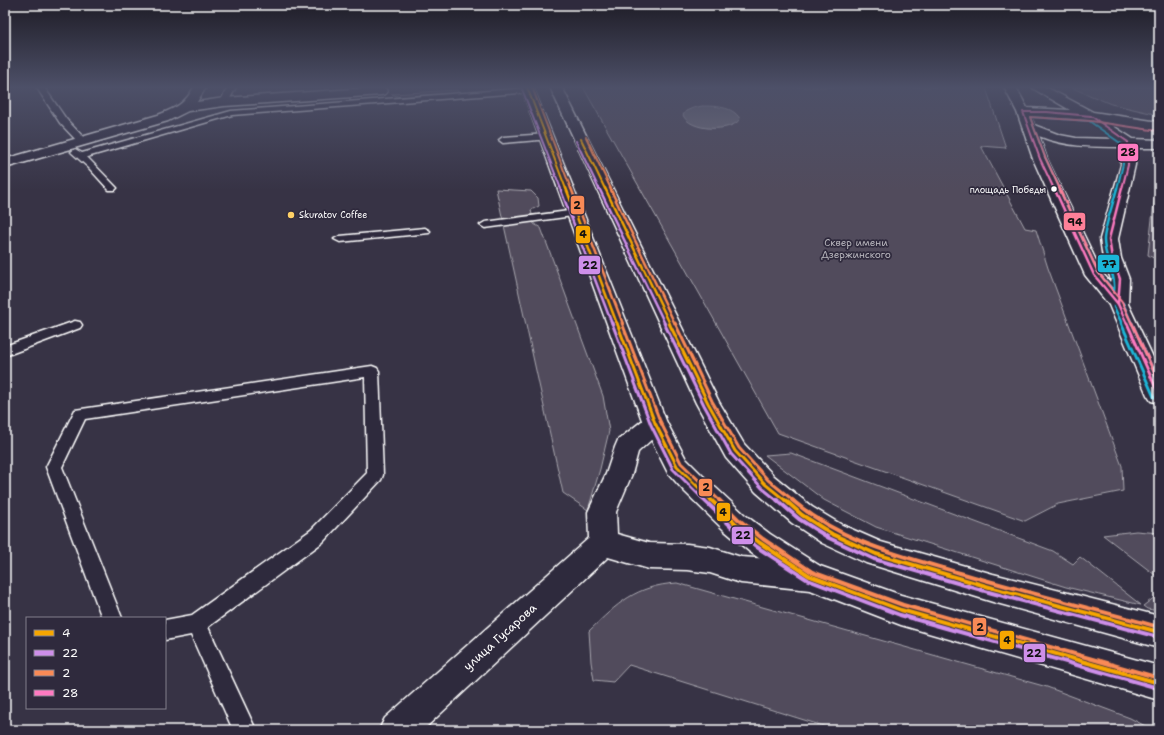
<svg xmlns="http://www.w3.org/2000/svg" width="1164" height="735" font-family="'Shantell Sans',sans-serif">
<rect width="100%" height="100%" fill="#373345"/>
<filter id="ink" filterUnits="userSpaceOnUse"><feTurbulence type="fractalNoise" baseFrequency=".025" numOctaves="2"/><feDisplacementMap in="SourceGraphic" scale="8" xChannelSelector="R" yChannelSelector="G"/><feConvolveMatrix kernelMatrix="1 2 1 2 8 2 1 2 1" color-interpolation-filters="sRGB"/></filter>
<g filter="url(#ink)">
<g fill="#514c5c" stroke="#a8a6ae">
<polygon points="583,87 983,87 986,88 1006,148 981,146 1025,228 1036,230 1048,268 1122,466 1123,491 1058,504 1025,521 778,433"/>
<polygon points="1070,87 1159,87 1159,115 1111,104"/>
<polygon points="457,90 458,93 400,97 391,94"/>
<polygon points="1158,166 1159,166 1159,261 1148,255"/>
<polygon points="496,189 531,191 538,198 539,206 531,210 534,224 541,228 603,396 609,431 600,469 588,510 563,493"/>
<polygon points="791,453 1053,551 1073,564 1080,557 1141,605 1066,587 876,527 824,500 765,455"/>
<polygon points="1136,531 1159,533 1159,578 1103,535"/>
<path d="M 677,583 L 1047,687 L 1130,718 L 1153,730 L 836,730 L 629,665 L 613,682 L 594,680 L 591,662 L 589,631 C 618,603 635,586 677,583 Z"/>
<polygon points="1159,594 1159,611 1147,609 1143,606"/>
</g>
<path fill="#76737f" stroke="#adabb2" d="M 702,106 C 714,106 733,106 740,119 C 731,133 689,131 683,115 L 686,111 L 693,108 Z"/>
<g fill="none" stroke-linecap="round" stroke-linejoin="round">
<defs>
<g id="lane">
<polygon points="38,87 44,87 66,119 85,139 86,141 85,143 79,143 60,123 37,88"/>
<polygon points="228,87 236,87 227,104 221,104 220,102"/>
<polygon points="529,88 532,88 532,92 232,115 87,157 115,186 117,188 115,190 109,190 89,168 71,152 75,149 82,153 231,111"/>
<polygon points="547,134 551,137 550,139 503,143 499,140 503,137"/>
<polygon points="576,210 580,211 581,213 580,215 485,228 480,225 485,222"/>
<polygon points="425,228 430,231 429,233 340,242 334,239 340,236"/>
<polygon points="75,321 80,322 82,325 80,328 5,356 5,346"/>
<polygon points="372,366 377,368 379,371 383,475 381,480 323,542 208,627 256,730 233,730 191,635 165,640 165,620 192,615 311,530 367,473 365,377 85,419 62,467 122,618 102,618 46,467 75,410"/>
</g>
<path id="street" d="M 194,87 L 206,87 L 197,102 L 224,98 L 381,87 L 385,88 L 387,91 L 385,94 L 381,95 L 224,106 L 188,111 L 168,121 L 5,168 L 5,159 L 158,115 C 176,108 185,104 194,87 Z"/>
<polygon id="secondary" points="655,414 663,417 667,423 663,429 638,452 632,474 616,512 617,534 649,543 687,544 710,547 741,557 810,562 820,566 825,576 820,586 810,590 741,583 710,573 687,570 649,569 608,557 423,730 379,730 385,718 589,538 588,512 606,474 615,447 618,440 647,417"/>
<g id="primary">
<polygon points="521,87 533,87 667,423 686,459 702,475 745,515 770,534 820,566 901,595 1159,666 1159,700 901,625 800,586 750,552 725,531 684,491 668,473 643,423"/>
<polygon points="550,87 562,87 719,402 744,444 774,476 812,507 842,525 881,542 993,574 1159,616 1159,648 993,602 866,563 822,543 792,523 756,492 726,458 696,403"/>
<path d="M 1004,87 L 1016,87 L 1027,108 L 1070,110 L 1034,89 L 1032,87 L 1046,87 L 1093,112 L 1159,122 L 1159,130 L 1107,122 L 1133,139 L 1159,140 L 1159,148 L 1135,148 L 1135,165 L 1118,239 L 1121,258 L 1129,279 L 1128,304 L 1159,370 L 1159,403 L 1151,401 L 1147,395 L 1109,305 L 1085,275 L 1033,159 L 1017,112 ZM 1031,116 L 1087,119 L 1115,139 L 1076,138 L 1060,135 L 1034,125 ZM 1039,136 C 1065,147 1093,147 1121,147 L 1121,165 L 1100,239 L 1103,258 L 1111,279 L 1110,282 L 1102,273 L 1047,159 Z"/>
</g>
</defs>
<use href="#lane" stroke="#fff" stroke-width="3"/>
<use href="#street" stroke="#fff" stroke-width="3"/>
<use href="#secondary" stroke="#fff" stroke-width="3"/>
<use href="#primary" stroke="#fff" stroke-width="3"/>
<use href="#lane" fill="#2f2a3d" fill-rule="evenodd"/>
<use href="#street" fill="#2f2a3d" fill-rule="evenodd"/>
<use href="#secondary" fill="#2f2a3d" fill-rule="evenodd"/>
<use href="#primary" fill="#2f2a3d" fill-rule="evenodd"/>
<defs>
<g id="bus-1-far3">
<polyline points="527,87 566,189"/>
<polyline points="581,139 605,189"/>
</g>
<g id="bus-1-far2">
<polyline points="566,188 617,324"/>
<polyline points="605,188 670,324"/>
</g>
<g id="bus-1-far1">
<polyline points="617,323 655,423 677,466 712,501"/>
<polyline points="669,323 708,403 735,451 765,484 786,501"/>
</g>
<g id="bus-1">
<polyline points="711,500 735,523 760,543 810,576 901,610 1159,683"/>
<polyline points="785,500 802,515 832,534 876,554 993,588 1159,632"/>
</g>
<g id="bus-2-far3">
<polyline points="522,89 561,189"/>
<polyline points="576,141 599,189"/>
</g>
<g id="bus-2-far2">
<polyline points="560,188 612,324"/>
<polyline points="599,188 665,324"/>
</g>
<g id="bus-2-far1">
<polyline points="612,323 651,425 673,469 705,501"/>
<polyline points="664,323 704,405 731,454 762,488 778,501"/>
</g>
<g id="bus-2">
<polyline points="704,500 732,527 757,547 808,580 900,615 1158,688"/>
<polyline points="777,500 799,519 829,538 874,559 992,593 1158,637"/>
</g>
<g id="bus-3-far3">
<polyline points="532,87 571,189"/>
<polyline points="586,137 611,189"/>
</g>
<g id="bus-3-far2">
<polyline points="571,188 623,324"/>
<polyline points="610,188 675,324"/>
</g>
<g id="bus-3-far1">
<polyline points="622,323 660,421 681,463 720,501"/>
<polyline points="675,323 712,401 739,448 768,480 794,501"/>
</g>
<g id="bus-3">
<polyline points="719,500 738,519 763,539 812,572 903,605 1159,678"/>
<path d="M 792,500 C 843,543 898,555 960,573 C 1026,592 1093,609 1159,627"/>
</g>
<polyline id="bus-4-far2" points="1054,189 1040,159 1023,112 1047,112 1091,116 1128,142 1128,165 1122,189"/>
<g id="bus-4-far1">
<polyline points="1054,188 1094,275 1118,304 1120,279 1112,258 1109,239 1122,188"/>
<polyline points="1118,304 1127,324"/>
</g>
<polyline id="bus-4" points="1127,323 1159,395"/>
<polyline id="bus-5-far2" points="1060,189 1045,157 1030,117 1089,121 1123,145 1123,164 1117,189"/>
<g id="bus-5-far1">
<path d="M 1059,188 L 1098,272 L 1114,291 C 1116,273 1104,258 1104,240 C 1104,228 1114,201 1117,188"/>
<polyline points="1123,303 1132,324"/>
<polyline points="1114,307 1122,324"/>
</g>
<g id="bus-5">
<polyline points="1121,323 1154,397"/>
<polyline points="1132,323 1159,383"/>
</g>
<polyline id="bus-6-far2" points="1060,189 1045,157 1030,117 1091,121 1158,131"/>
<polyline id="bus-6-far1" points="1059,188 1098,272 1122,302 1132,324"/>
<polyline id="bus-6" points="1132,323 1159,383"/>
</defs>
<use href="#bus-1-far3" stroke="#2f2a3d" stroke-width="4"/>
<use href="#bus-1-far2" stroke="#2f2a3d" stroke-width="5"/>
<use href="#bus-1-far1" stroke="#2f2a3d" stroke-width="6"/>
<use href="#bus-1" stroke="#2f2a3d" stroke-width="7"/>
<use href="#bus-2-far3" stroke="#2f2a3d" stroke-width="4"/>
<use href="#bus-2-far2" stroke="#2f2a3d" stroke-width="5"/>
<use href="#bus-2-far1" stroke="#2f2a3d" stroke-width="6"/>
<use href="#bus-2" stroke="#2f2a3d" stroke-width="7"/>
<use href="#bus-3-far3" stroke="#2f2a3d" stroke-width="4"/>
<use href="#bus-3-far2" stroke="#2f2a3d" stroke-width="5"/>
<use href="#bus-3-far1" stroke="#2f2a3d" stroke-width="6"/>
<use href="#bus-3" stroke="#2f2a3d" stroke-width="7"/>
<use href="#bus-4-far2" stroke="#2f2a3d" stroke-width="4"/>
<use href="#bus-4-far1" stroke="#2f2a3d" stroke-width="5"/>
<use href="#bus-4" stroke="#2f2a3d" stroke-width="6"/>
<use href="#bus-5-far2" stroke="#2f2a3d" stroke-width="4"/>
<use href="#bus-5-far1" stroke="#2f2a3d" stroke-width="5"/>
<use href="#bus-5" stroke="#2f2a3d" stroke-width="6"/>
<use href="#bus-6-far2" stroke="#2f2a3d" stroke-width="4"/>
<use href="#bus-6-far1" stroke="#2f2a3d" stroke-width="5"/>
<use href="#bus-6" stroke="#2f2a3d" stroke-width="6"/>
<use href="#bus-1-far3" stroke="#f7a600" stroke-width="2"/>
<use href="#bus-1-far2" stroke="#f7a600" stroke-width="2.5"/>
<use href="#bus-1-far1" stroke="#f7a600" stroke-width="3"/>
<use href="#bus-1" stroke="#f7a600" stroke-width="4"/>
<use href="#bus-2-far3" stroke="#ce8fe9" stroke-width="2"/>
<use href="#bus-2-far2" stroke="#ce8fe9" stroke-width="2.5"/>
<use href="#bus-2-far1" stroke="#ce8fe9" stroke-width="3"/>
<use href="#bus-2" stroke="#ce8fe9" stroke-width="4"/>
<use href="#bus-3-far3" stroke="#f98a56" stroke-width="2"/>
<use href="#bus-3-far2" stroke="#f98a56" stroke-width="2.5"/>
<use href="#bus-3-far1" stroke="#f98a56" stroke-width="3"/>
<use href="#bus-3" stroke="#f98a56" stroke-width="4"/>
<use href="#bus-4-far2" stroke="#fe7ac1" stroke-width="2"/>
<use href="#bus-4-far1" stroke="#fe7ac1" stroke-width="2.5"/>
<use href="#bus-4" stroke="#fe7ac1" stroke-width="3"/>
<use href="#bus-5-far2" stroke="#1ab6d8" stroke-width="2"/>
<use href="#bus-5-far1" stroke="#1ab6d8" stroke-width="2.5"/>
<use href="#bus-5" stroke="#1ab6d8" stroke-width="3"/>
<use href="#bus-6-far2" stroke="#ff8098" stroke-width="2"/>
<use href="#bus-6-far1" stroke="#ff8098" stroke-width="2.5"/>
<use href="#bus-6" stroke="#ff8098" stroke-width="3"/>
</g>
</g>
<linearGradient id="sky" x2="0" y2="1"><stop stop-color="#1e1c26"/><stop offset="0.46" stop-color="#4d5068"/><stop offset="1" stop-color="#4d5068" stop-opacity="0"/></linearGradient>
<rect width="1164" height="190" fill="url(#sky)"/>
<circle fill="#fff" stroke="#2f2a3d" stroke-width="1.5" cx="1054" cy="189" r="3.5"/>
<circle fill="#ffd166" stroke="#2f2a3d" stroke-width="1.5" cx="291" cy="215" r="4"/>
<g text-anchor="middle" stroke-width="3.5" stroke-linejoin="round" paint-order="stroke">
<g font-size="9" fill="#fff" stroke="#2f2a3d" text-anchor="end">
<text x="1046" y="193">площадь Победы</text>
</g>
<g font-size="9" fill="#fff" stroke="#2f2a3d" text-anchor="start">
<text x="299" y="218">Skuratov Coffee</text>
</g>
<g font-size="10" fill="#b9b7be" stroke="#2f2a3d">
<text x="856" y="246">Сквер имени<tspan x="856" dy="12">Дзержинского</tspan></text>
</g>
<g font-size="12" fill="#fff" stroke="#2f2a3d">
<text transform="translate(500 637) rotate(-42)" y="4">улица Гусарова</text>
</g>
</g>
<g stroke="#2f2a3d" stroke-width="1.5">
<rect x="1117" y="143" width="22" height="19" rx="4" fill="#fe7ac1"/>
<rect x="570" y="195" width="15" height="20" rx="4" fill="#f98a56"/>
<rect x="1063" y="212" width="23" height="19" rx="4" fill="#ff8098"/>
<rect x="575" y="225" width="16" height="19" rx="4" fill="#f7a600"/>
<rect x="1097" y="254" width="23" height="19" rx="4" fill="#1ab6d8"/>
<rect x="578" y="255" width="23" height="20" rx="4" fill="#ce8fe9"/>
<rect x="698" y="478" width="15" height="19" rx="4" fill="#f98a56"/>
<rect x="716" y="502" width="15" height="20" rx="4" fill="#f7a600"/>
<rect x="731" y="526" width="23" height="19" rx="4" fill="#ce8fe9"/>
<rect x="972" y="617" width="15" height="19" rx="4" fill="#f98a56"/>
<rect x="999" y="630" width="16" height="20" rx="4" fill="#f7a600"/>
<rect x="1023" y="643" width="23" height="20" rx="4" fill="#ce8fe9"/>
</g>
<g font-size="11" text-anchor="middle" font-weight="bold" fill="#111">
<text x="1128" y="156">28</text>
<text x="577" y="209">2</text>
<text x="1075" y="226">94</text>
<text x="583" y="238">4</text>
<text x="1109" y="268">77</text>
<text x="590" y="269">22</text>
<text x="706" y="491">2</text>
<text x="723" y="516">4</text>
<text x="743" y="539">22</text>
<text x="980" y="631">2</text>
<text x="1007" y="644">4</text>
<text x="1034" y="657">22</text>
</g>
<rect width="1164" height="735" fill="none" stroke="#2f2a3d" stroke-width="20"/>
<rect x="10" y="10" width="1144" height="715" fill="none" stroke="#fff" stroke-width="1.5" filter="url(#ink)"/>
<rect x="26" y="617" width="140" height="92" fill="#2f2a3d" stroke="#827f8b"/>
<rect x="34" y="630" width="20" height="6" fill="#f7a600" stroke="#827f8b"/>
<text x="62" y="637" font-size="12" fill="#ffffff">4</text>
<rect x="34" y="650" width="20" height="6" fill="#ce8fe9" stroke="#827f8b"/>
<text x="62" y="657" font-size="12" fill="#ffffff">22</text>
<rect x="34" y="670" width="20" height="6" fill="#f98a56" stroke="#827f8b"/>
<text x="62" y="677" font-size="12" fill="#ffffff">2</text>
<rect x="34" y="690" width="20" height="6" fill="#fe7ac1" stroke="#827f8b"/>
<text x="62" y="697" font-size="12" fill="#ffffff">28</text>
</svg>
